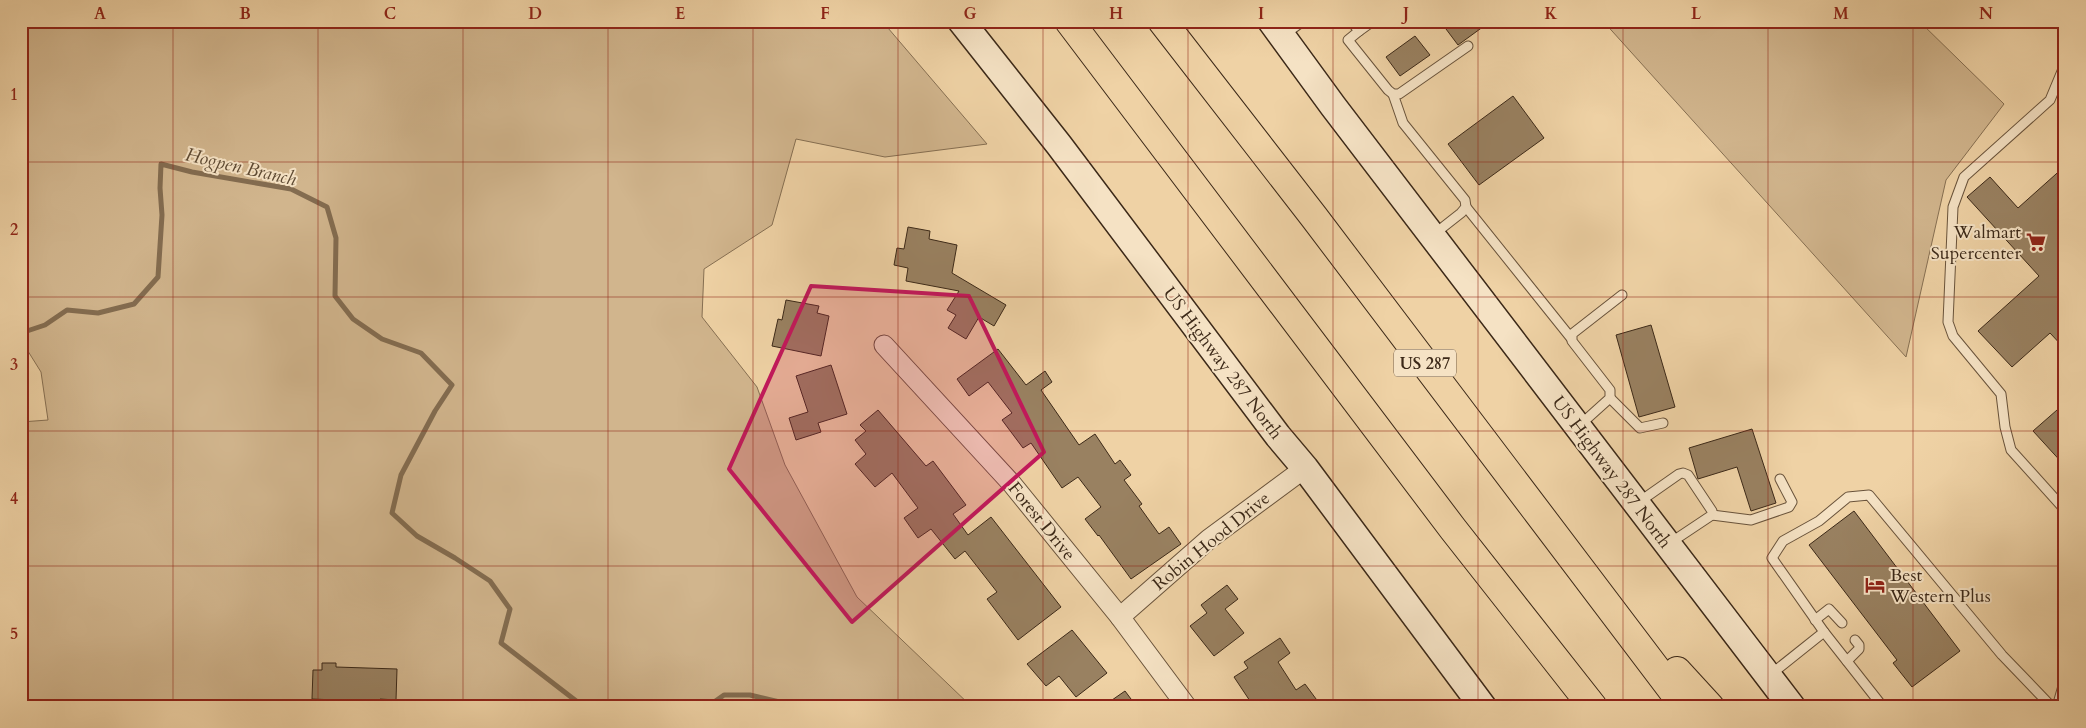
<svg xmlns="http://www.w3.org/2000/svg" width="2086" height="728" font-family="Cardo,serif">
<rect width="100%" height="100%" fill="#efd2a5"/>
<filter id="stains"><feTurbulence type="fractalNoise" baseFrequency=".004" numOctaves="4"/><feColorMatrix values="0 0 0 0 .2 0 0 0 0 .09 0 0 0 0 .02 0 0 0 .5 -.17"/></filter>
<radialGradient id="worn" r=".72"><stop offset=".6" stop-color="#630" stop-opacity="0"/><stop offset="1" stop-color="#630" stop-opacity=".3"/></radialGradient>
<g fill="#d1b58d" stroke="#866f52">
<polygon points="21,21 882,21 987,144 885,157 796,139 772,225 704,269 702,317 757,387 785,465 857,597 972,707 21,707 21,422 48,420 41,372 21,340"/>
<polygon points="1603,21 1919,21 2004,104 1946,180 1906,357"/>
</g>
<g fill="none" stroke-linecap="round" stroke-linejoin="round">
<g stroke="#836c50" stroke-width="5">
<polyline points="21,333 45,325 67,310 98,313 134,304 158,277 162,215 160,188 161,164 192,172 291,189 327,207 336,238 335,296 353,319 382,339 421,353 452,385 435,411 401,475 392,513 417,536 455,558 490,581 510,609 501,643 584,707"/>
<polyline points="707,707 724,695 750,695 788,704 792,707"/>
</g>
</g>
<g fill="#998161" stroke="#3c2918">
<polygon points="1440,21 1491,21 1458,45"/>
<polygon points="1415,36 1430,55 1400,76 1386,57"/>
<polygon points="1513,96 1544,138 1479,185 1448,144"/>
<polygon points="2065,166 2065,349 2050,333 2012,367 1978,331 2039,276 1967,197 1990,177 2018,208"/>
<polygon points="908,227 930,231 929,239 957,245 952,273 1006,305 994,326 979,317 966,339 948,328 956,315 947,310 959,291 906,281 908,268 894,265 897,248 904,249"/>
<polygon points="786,300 819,306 817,313 829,316 821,356 772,346 778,319 782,320"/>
<polygon points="1651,325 1675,407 1639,417 1616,335"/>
<polygon points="998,349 1026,385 1045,371 1052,382 1041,390 1079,445 1095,434 1115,464 1120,460 1131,475 1124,480 1142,504 1139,506 1159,534 1169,527 1181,544 1131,579 1099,535 1098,536 1085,519 1101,507 1078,477 1062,488 1031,443 1023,448 1002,420 1012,413 988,382 969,396 957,379"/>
<polygon points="831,365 847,414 818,423 821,432 796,440 789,418 808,412 796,376"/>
<polygon points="2065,403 2065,466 2033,431"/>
<polygon points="878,410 926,466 933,461 966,505 953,514 968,535 991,517 1061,607 1018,640 987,599 997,592 965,551 955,559 931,529 918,538 904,518 918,508 892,473 875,487 855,464 866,454 855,440 866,431 860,425"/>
<polygon points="1752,429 1776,503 1751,511 1737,467 1698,479 1689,448"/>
<polygon points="1854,511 1960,651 1912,687 1893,663 1897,660 1809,545"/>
<polygon points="1227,585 1238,599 1225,609 1244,633 1214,656 1190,626 1207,613 1201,605"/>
<polygon points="1072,630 1107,673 1076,697 1059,676 1046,686 1027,664"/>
<polygon points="1280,638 1290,653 1278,662 1296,690 1305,684 1322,707 1254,707 1234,677 1248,668 1244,662"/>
<polygon points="322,663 336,663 336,667 397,669 396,700 380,699 380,707 336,707 336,700 312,699 313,670 322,670"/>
<polygon points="1125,691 1137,707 1102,707"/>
</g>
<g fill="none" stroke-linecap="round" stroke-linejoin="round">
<defs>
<g id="lane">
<polyline points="1351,21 1359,31 1373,21"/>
<polyline points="1359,31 1348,40 1388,90 1393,94 1399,94 1468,46"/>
<polyline points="1284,35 1303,21"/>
<polyline points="2065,64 2050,100 1964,177 1953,207 1948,322 1953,336 2001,394 2005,427 2011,450 2065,510"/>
<polyline points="1393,94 1403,123 1465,200 1466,207 1461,213 1433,235"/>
<polyline points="1466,207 1571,338"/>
<polyline points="1610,398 1640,428 1663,423"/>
<polyline points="1580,425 1610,398 1610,390 1572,341 1572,334 1622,295"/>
<polyline points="1639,502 1679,474 1683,473 1688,475 1712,511 1712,515 1670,543"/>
<polyline points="1712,515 1751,520 1789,507 1792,502 1780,479"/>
<polyline points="1815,620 1829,609 1842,623"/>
<polyline points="1847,661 1859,649 1859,645 1855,640"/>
<polyline points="1770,675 1824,632"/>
<polyline points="1883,707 1824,632 1772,558 1783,541 1819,521 1848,497 1869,495 2002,655 2052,707"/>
<polyline points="2057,707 2065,679"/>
</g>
<g id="street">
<polyline points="884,345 1012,484 1120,617 1187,707"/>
<polyline points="1120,617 1209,539 1305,468"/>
</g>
<g id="secondary">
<polyline points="961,21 1059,145 1278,436 1305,468 1483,707"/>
<polyline points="1271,21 1333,106 1792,707"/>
</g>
<g id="highway">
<polyline points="1069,21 1453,529 1593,707"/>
<polyline points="1162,21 1314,217 1685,707"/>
<polyline points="1677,671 1710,707"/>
</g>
</defs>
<use href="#lane" stroke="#69533b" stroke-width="11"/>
<use href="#street" stroke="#69533b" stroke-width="21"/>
<use href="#secondary" stroke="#3c2918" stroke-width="29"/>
<use href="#highway" stroke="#3c2918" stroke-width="30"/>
<use href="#lane" stroke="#f5e2c4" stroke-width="9"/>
<use href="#street" stroke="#f5e2c4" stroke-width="19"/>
<use href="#secondary" stroke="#f5e2c4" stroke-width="26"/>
<use href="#highway" stroke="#efd2a5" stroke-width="28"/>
</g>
<path fill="#c2185b" fill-opacity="0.2" stroke="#c2185b" stroke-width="4" stroke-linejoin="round" d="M 811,286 L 969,296 L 1044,452 L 852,622 L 729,469 Z"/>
<path fill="none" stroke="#8f2418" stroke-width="1" stroke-opacity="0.55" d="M 173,21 L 173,707M 318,21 L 318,707M 463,21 L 463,707M 608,21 L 608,707M 753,21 L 753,707M 898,21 L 898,707M 1043,21 L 1043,707M 1188,21 L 1188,707M 1333,21 L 1333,707M 1478,21 L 1478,707M 1623,21 L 1623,707M 1768,21 L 1768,707M 1913,21 L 1913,707M 21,162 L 2065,162M 21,297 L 2065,297M 21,431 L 2065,431M 21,566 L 2065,566"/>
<defs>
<symbol id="supermarket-bare" viewBox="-9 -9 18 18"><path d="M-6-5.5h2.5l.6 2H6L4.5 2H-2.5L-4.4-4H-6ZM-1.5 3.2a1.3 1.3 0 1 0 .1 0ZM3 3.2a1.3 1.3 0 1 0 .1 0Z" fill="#8f2418" stroke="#f5e2c4" stroke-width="2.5" paint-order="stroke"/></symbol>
<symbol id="hotel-bare" viewBox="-9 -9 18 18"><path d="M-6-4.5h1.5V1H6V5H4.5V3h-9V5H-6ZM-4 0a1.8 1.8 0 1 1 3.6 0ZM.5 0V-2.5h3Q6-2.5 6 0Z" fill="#8f2418" stroke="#f5e2c4" stroke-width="2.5" paint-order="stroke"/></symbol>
</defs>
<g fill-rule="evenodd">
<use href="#supermarket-bare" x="2022" y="228" width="28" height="28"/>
<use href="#hotel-bare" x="1861" y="571" width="28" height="28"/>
</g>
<g text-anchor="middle" stroke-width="4" stroke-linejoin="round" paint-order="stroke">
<rect fill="#f5e2c4" stroke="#74604c" stroke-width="1" x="1394" y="349.5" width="62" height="27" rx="4"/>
<g font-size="16" font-weight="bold" fill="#3c2918">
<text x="1425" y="369">US 287</text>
</g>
<g font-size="18" fill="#3c2918" stroke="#f5e2c4" text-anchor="end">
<text x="2021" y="238">Walmart<tspan x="2021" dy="21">Supercenter</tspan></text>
<text x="1890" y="581" text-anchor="start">Best<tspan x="1890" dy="21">Western Plus</tspan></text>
</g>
<g font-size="18" fill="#3c2918" stroke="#f5e2c4">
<text transform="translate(1223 363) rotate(53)" y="6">US Highway 287 North</text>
<text transform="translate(1612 472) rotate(53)" y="6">US Highway 287 North</text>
<text transform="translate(1042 521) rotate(51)" y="6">Forest Drive</text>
<text transform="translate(1211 541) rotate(-39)" y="6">Robin Hood Drive</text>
</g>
<g font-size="19" font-style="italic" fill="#5f4b34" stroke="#f5e2c4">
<text transform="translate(241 166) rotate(13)" y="7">Hogpen Branch</text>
</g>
</g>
<rect width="2086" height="728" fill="none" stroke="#efd2a5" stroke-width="55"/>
<rect x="28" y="28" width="2030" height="672" fill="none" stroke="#8f2418" stroke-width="2"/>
<g font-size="16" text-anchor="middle" font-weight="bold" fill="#8f2418">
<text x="100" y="19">A</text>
<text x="245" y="19">B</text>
<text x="390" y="19">C</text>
<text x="535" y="19">D</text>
<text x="680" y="19">E</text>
<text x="825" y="19">F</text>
<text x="970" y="19">G</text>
<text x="1116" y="19">H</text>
<text x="1261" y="19">I</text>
<text x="1406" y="19">J</text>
<text x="1551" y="19">K</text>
<text x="1696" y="19">L</text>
<text x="1841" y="19">M</text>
<text x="1986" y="19">N</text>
<text x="14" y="100">1</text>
<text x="14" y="235">2</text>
<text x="14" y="370">3</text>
<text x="14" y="504">4</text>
<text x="14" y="639">5</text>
</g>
<rect width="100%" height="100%" filter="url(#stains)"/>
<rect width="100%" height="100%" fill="url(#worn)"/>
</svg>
